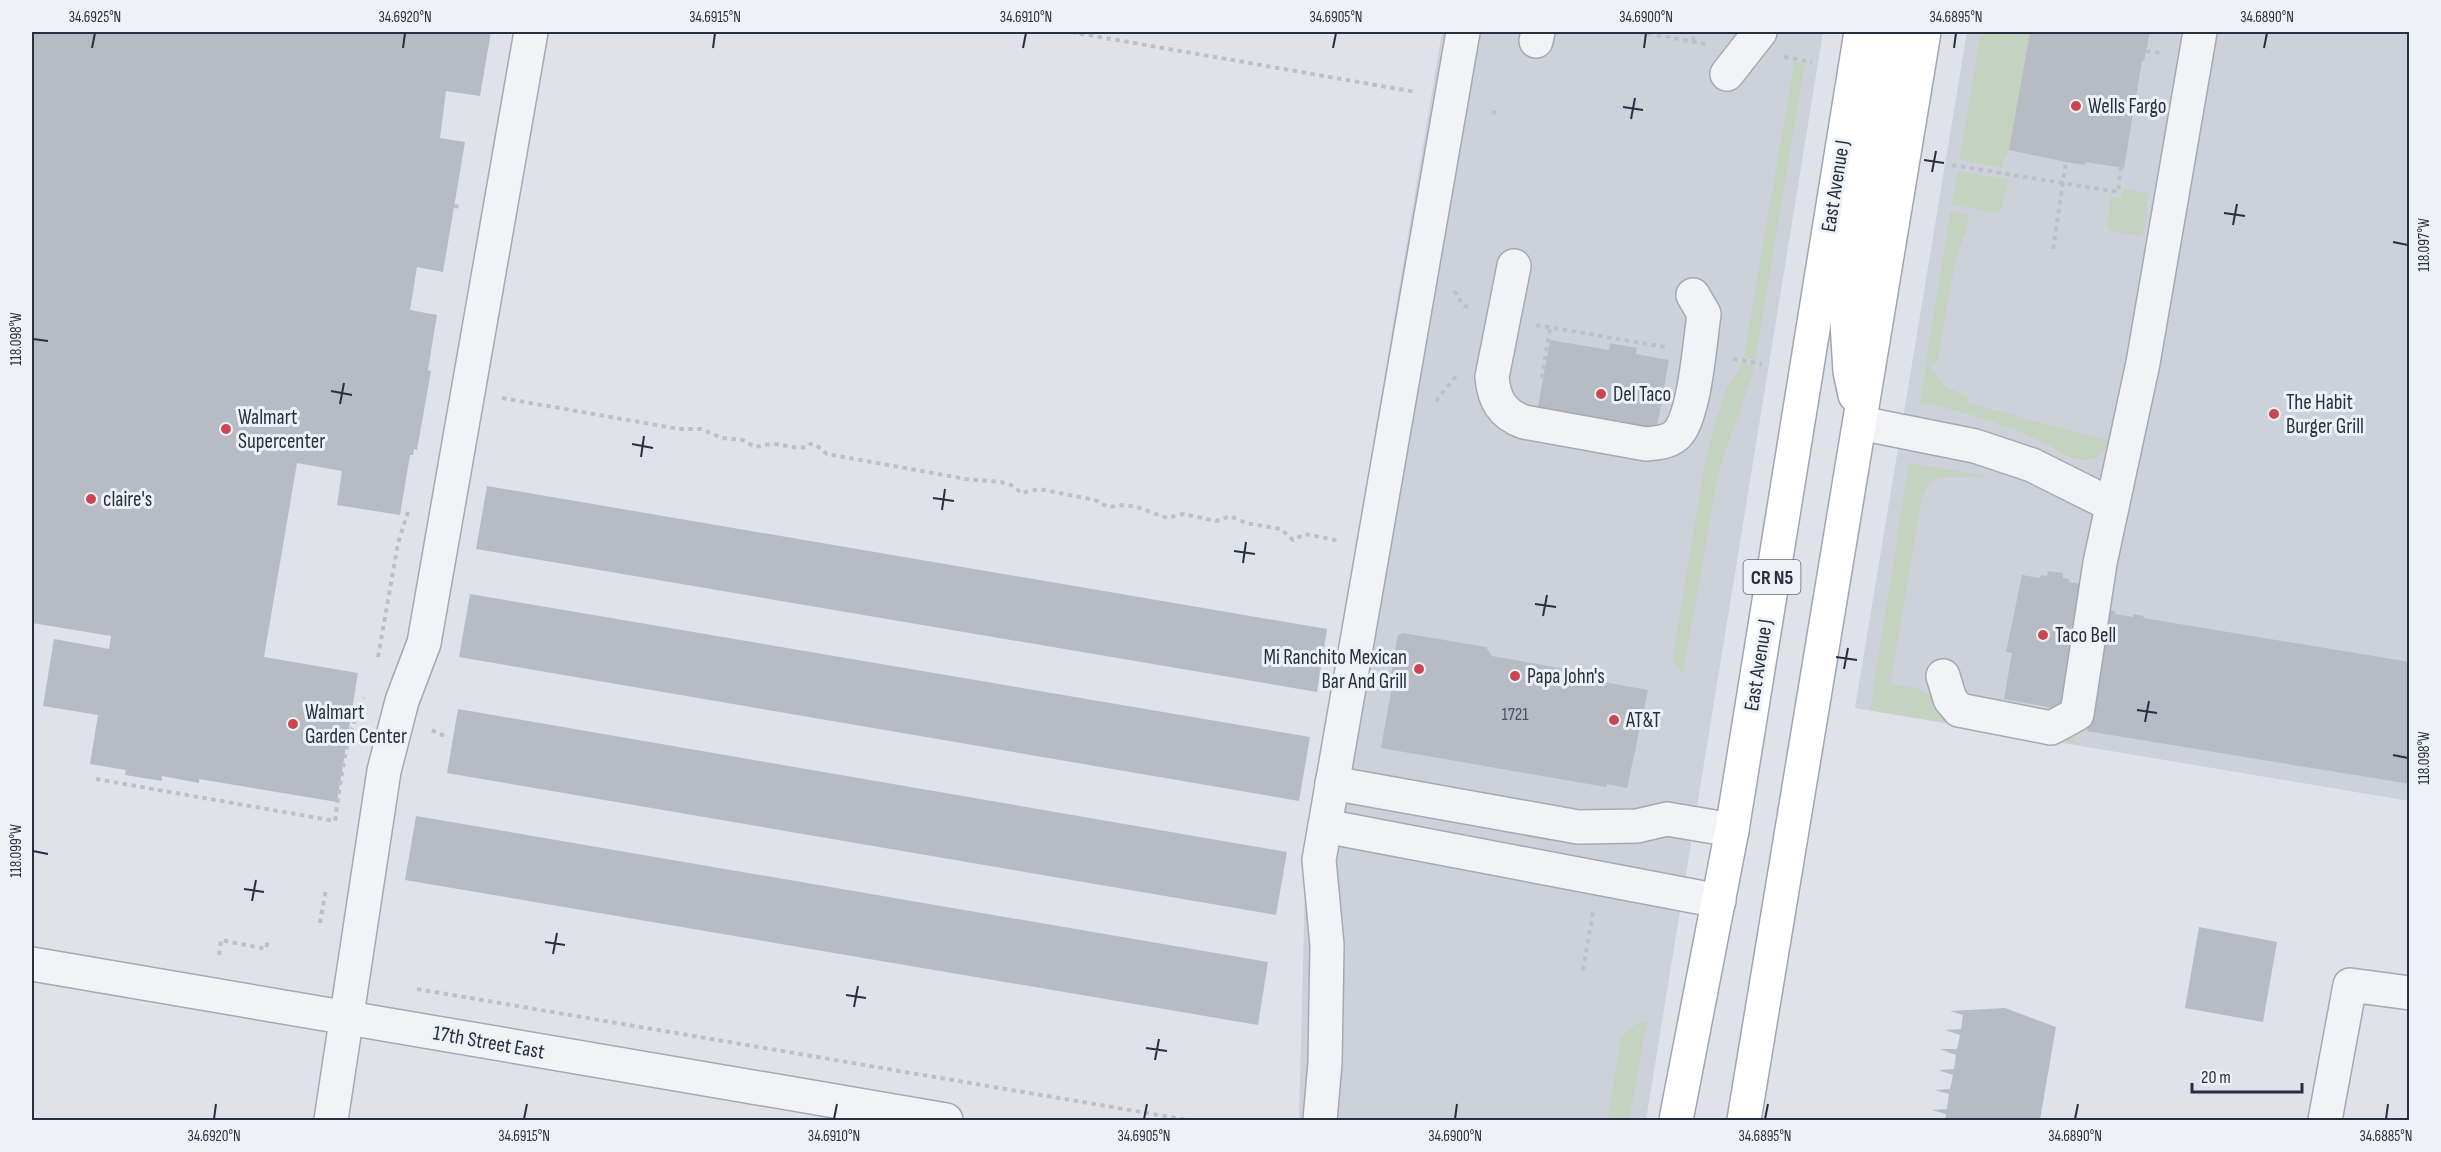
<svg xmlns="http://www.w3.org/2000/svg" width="2441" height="1152" font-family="'Sofia Sans Condensed',sans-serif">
<rect width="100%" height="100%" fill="#dfe2e8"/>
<g fill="#cdd1da">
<polygon points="1442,32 1823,32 1646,1120 1299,1120 1306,846"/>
<polygon points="1967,32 2409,32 2409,801 1855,708"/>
</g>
<g fill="#c4d2c0">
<polygon points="1981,32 2030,32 2009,150 2004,159 2002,168 1960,160"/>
<polygon points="1794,62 1805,64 1755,360 1744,358"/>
<polygon points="1958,171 2008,179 2001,211 1997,213 1952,205"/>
<polygon points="2123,189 2148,194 2144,232 2139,236 2109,230 2107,226 2111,196 2120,198"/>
<path d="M 1950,212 L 1969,215 L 1966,231 L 1956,257 L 1938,358 L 1931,368 L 1946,387 L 1968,397 L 1967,403 L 2110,441 C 2105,451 2099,459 2086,460 C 2072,461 2060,451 2048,445 C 2007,424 1965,412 1920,402 Z"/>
<polygon points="1742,364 1754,366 1752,376 1719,469 1683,674 1675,664 1673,657 1703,473 1712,435 1727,387"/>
<polygon points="1909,463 1986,476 1940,478 1928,485 1922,498 1890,684 1919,689 1933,696 2068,733 2080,745 1870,710"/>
<polygon points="1643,1022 1647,1022 1629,1120 1609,1120 1608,1113 1621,1038 1634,1025"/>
</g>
<g fill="#b6bbc4">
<polygon points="32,32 491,32 480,96 446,91 440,138 465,142 443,272 417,267 410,310 437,315 428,370 431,371 417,450 414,449 413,455 410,455 400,515 337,505 342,471 297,463 264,657 358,673 337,802 199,779 199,783 162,776 162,781 125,775 126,770 90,764 98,715 43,706 54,639 109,649 111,636 32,623"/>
<polygon points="2030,32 2150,32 2144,61 2142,61 2124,168 2085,162 2085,165 2066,162 2009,150"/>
<polygon points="1550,340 1609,350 1610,343 1637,348 1636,354 1669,360 1656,432 1537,412"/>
<polygon points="487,486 1327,629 1317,692 476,549"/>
<polygon points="2048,571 2063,573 2063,578 2069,579 2069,582 2085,585 2066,698 2054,708 2004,699 2012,653 2006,652 2022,575 2040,578 2041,575 2047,576"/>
<polygon points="470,594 1310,737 1299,801 459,657"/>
<polygon points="2103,609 2115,611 2115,614 2133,617 2133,614 2144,616 2143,618 2410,662 2410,784 2087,731 2101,651"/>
<polygon points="1403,633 1486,647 1492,656 1605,676 1604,682 1648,690 1627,788 1607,784 1606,787 1381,748 1393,681 1390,680 1398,635"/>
<polygon points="458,709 1287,852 1276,915 447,773"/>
<polygon points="416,816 1268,962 1258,1025 405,880"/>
<polygon points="2199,927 2277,942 2263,1022 2185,1008"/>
<polygon points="2005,1008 2056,1027 2040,1120 1945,1120 1946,1114 1932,1110 1947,1109 1949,1094 1935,1090 1950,1089 1953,1075 1938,1070 1954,1069 1956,1055 1940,1049 1957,1049 1960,1035 1945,1030 1961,1029 1963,1015 1950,1011"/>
</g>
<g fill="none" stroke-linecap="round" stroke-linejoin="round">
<defs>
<g id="minor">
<polyline points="1536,41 1538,32"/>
<polyline points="1727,74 1760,32"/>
<path d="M 1514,266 L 1492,377 C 1494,400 1502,414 1524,422 L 1646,444 C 1658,443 1672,442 1679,432 C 1695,411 1700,342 1704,314 L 1693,295"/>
<polyline points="1860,423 1975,446 2032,465 2112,505"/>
<polyline points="1943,676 1950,699 1959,710 2051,728 2077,714 2100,563 2143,363 2200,32"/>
<polyline points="1332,783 1578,827 1637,826 1667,819 1732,830"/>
<polyline points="1325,826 1719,901"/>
<polyline points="32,964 946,1120"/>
<polyline points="331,1120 384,771 402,701 424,643 531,32"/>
<polyline points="1320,1120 1325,1063 1327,945 1319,860 1463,32"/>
<polyline points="2325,1120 2350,985 2410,993"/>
</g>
<g id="major">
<polyline points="1855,395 1850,371 1847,322 1891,32"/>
<polyline points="1676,1120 1732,830 1861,32"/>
<polyline points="1744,1120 1924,32"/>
</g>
</defs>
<use href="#minor" stroke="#a4a9b2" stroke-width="36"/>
<use href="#major" stroke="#9fa5b3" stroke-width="36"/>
<g stroke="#bdc0c6" stroke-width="4" stroke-dasharray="4.5 4.5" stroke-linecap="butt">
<polyline points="1071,32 1416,92"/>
<polyline points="1639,32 1706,44"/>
<polyline points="1693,41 1694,32"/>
<polyline points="2146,51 2160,53"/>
<polyline points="1784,57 1812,62"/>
<polyline points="1492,112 1497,113"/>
<polyline points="1952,165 2118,192 2121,167"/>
<polyline points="454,206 461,207"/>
<polyline points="2053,249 2066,162"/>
<polyline points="1454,291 1464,306 1471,307"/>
<polyline points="1536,325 1665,347"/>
<polyline points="1733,359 1762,364"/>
<polyline points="1544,376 1542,376 1550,328"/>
<path d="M 502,398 L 679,429 L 701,429 L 722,438 L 743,440 L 755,447 C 761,446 767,444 774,444 C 788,445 791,449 808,447 L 810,444 L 815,444 L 827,454 L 966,479 L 1001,482 L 1014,486 L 1021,493 L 1039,489 L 1095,500 L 1108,507 L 1124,505 L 1137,507 L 1167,518 L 1183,514 L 1216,521 L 1230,516 L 1246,523 L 1281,529 L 1293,540 L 1305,534 L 1340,541"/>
<polyline points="1436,401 1456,376"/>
<polyline points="378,657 398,543 408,512"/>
<polyline points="432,730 438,734 448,736"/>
<path d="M 96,779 L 335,821 C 341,778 345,737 364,698"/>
<polyline points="320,923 326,889"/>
<polyline points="219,955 221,940 266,949 268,940"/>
<polyline points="1583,970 1593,912"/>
<polyline points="417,989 1188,1120"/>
</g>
<use href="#minor" stroke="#f2f3f6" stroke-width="33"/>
<use href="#major" stroke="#fff" stroke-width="33"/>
</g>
<path fill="none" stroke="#282f3f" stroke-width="2" d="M 92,48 L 95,33M 403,48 L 405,33M 713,48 L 715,33M 1023,48 L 1026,33M 1333,48 L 1336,33M 1644,48 L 1646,33M 1954,48 L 1956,33M 2264,48 L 2267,33M 1623,107 L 1643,110M 1631,119 L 1635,98M 1924,160 L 1944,163M 1932,172 L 1936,151M 2224,213 L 2245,216M 2233,225 L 2237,204M 2393,242 L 2408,245M 33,339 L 48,341M 331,391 L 352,395M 340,404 L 344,383M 632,444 L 653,448M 641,457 L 644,436M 933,498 L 954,501M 942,510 L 945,489M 1234,551 L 1255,554M 1243,563 L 1246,542M 1535,604 L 1556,607M 1543,616 L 1547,595M 1836,657 L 1857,660M 1844,669 L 1848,648M 2137,710 L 2157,713M 2145,722 L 2149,701M 2393,755 L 2408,758M 33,851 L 48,854M 244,889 L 264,892M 252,901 L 256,880M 545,942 L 565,945M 553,954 L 557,933M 846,995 L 866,998M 854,1007 L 858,986M 1146,1048 L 1167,1051M 1155,1060 L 1159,1039M 214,1119 L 216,1104M 524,1119 L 527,1104M 834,1119 L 837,1104M 1144,1119 L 1147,1104M 1455,1119 L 1457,1104M 1765,1119 L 1768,1104M 2075,1119 L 2078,1104M 2386,1119 L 2388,1104"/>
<g fill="#ca4752" stroke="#eef1f5" stroke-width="2">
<circle cx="2076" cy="106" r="6"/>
<circle cx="1601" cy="394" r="6"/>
<circle cx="2274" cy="414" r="6"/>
<circle cx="226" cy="429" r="6"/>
<circle cx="91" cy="499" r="6"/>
<circle cx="2043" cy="635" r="6"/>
<circle cx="1419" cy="669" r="6"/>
<circle cx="1515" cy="676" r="6"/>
<circle cx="1614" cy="720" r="6"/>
<circle cx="293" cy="724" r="6"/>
</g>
<g text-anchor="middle" stroke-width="6" stroke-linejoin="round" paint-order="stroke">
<g font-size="18" fill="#4c5260">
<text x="1515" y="720">1721</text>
</g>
<rect fill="#eef1f5" stroke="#636976" stroke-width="1.5" x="1743.5" y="560" width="57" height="34" rx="4.5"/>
<g font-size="20" font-weight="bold" fill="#282f3f">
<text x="1772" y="584">CR N5</text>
</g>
<g font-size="21" fill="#282f3f" stroke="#eef1f5" text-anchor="start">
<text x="2088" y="113">Wells Fargo</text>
<text x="1613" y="401">Del Taco</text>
<text x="2286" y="409">The Habit<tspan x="2286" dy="24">Burger Grill</tspan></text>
<text x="238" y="424">Walmart<tspan x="238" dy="24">Supercenter</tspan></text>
<text x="103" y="506">claire's</text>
<text x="2055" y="642">Taco Bell</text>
<text x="1407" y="664" text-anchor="end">Mi Ranchito Mexican<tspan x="1407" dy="24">Bar And Grill</tspan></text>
<text x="1527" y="683">Papa John's</text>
<text x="305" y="719">Walmart<tspan x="305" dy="24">Garden Center</tspan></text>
<text x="1626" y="727">AT&amp;T</text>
</g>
<g font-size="21" fill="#282f3f" stroke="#eef1f5">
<text transform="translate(1835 186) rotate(-81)" y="7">East Avenue J</text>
<text transform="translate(1758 665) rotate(-81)" y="7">East Avenue J</text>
<text transform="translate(489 1042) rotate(10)" y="7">17th Street East</text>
</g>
</g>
<rect width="2441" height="1152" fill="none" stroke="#eef1f5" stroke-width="66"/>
<path d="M2192 1083v9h110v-9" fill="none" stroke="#282f3f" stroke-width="3"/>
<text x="2201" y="1083" font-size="18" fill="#282f3f" stroke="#eef1f5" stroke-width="4.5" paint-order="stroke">20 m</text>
<rect x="33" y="33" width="2375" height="1086" fill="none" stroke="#282f3f" stroke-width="2"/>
<g font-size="15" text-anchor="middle" fill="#282f3f">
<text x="95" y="22">34.6925°N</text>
<text x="405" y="22">34.6920°N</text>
<text x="715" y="22">34.6915°N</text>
<text x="1026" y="22">34.6910°N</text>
<text x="1336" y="22">34.6905°N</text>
<text x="1646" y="22">34.6900°N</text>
<text x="1956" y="22">34.6895°N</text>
<text x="2267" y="22">34.6890°N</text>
<text transform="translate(2424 245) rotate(-90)" y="5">118.097°W</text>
<text transform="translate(16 339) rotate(-90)" y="5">118.098°W</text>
<text transform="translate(2424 758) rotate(-90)" y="5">118.098°W</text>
<text transform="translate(16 851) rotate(-90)" y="5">118.099°W</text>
<text x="214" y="1141">34.6920°N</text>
<text x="524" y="1141">34.6915°N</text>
<text x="834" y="1141">34.6910°N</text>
<text x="1144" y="1141">34.6905°N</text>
<text x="1455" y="1141">34.6900°N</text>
<text x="1765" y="1141">34.6895°N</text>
<text x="2075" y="1141">34.6890°N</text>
<text x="2386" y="1141">34.6885°N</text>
</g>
</svg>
